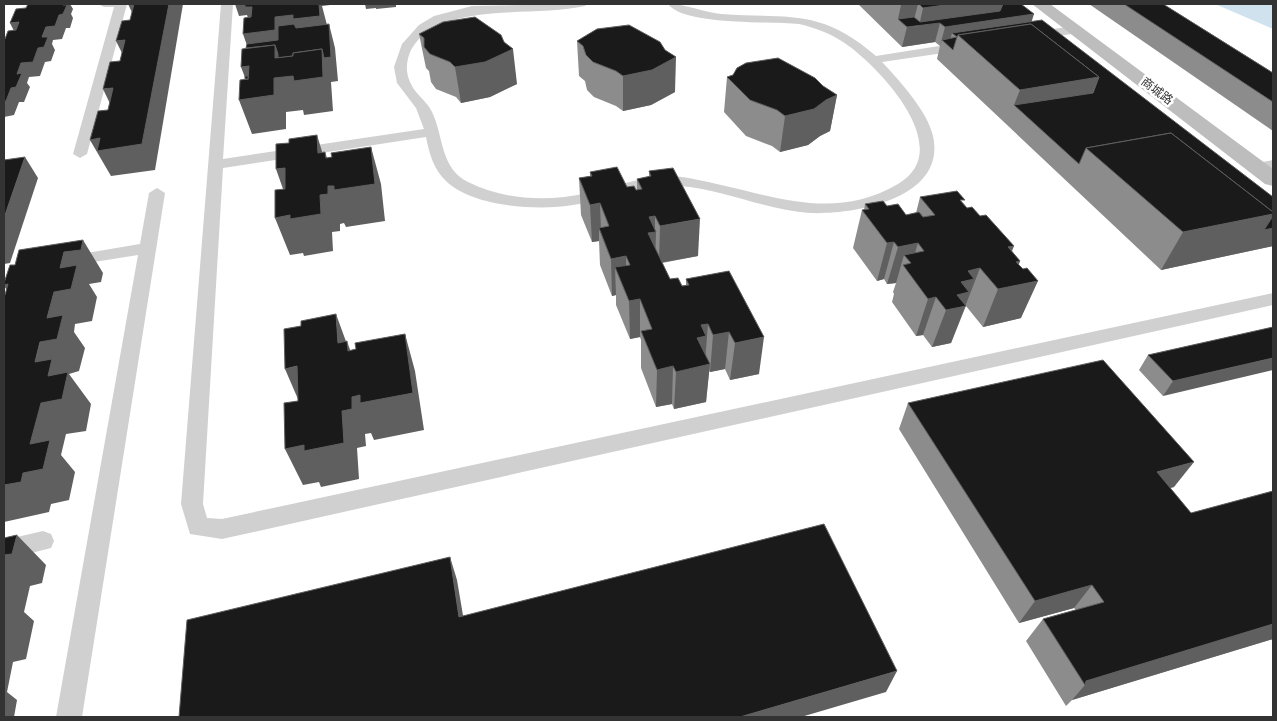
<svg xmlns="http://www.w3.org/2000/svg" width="1277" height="721" font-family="'Public Sans','Noto Sans SC',sans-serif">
<rect width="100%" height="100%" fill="#fff"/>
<polygon fill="#cfe2ee" points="1215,4 1273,4 1273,29"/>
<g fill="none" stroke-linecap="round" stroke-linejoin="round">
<g fill="#d0d0d0" fill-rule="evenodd">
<polygon points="98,4 127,4 87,154 80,158 73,154 114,7 104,7"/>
<path d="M 221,4 L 233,4 L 223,159 L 424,129 L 416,108 L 397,83 L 394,67 L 402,44 L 419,25 L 434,16 L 472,6 L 587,4 L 585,6 C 535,18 439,0 411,50 C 406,61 405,73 411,84 C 416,95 427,101 432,112 C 444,137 440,168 468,182 C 503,200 548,202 587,193 C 615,187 642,176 671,176 C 688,177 704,181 721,185 C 783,199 838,219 898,184 C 958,149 879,67 846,44 C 832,34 816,28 799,24 C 772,21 684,26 668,4 C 687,4 702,12 721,14 C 787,19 820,7 876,56 L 964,42 L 970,46 L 964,50 L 882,62 C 899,80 928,112 933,136 C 947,199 854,215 810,213 C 766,210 725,190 681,186 C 643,182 609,199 573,205 C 539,211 472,207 446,181 C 434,170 429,153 426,137 L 223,168 L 203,504 L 207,518 L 222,519 L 1273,293 L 1273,305 L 222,539 L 190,534 L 181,504 Z"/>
<polygon points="1074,26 1080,30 1078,33 1033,40 1027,36 1033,32"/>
<polygon points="1273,160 1273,168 1257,171 1250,167 1252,164"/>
<polygon points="157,188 165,193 82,717 56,717 138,255 69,266 63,265 61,261 63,257 69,256 140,244 149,193"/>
<polygon points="43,531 51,534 54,541 51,548 4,560 4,540"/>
</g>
<polygon fill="#bdbdbd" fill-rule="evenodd" points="1032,4 1050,4 1273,169 1273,186 1265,184"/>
</g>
<g fill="#8c8c8c">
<polygon points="858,4 1021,4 1032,22 1273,197 1273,246 1161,270 937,59 940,46 935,42 902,47"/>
<polygon points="1089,4 1163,4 1273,73 1273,131"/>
<polygon points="419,34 517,84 490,97 461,103 456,97 436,89 431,82 429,71 426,68"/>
<polygon points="577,41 675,92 651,105 623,111 616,106 594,97 587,90 585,81 579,76"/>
<polygon points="727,77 823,86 837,95 830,131 820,136 808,145 780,152 772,146 746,136 724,112"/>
<polygon points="649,171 698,256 662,263 670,279 682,286 686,285 686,279 729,271 759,374 730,380 725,369 710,372 709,371 706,402 674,409 672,404 656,407 641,368 641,340 640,337 630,339 616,305 616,295 612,296 600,265 599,241 592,242 581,215 579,178 590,176 590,172 627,187 636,190 637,190 637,179 649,177"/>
<polygon points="920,197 963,204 1012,251 1020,261 1019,264 1021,318 983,327 966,306 951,343 932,347 923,335 916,336 892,302 894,294 893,292 896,283 887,284 884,279 877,281 853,248 862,210 864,210 865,204 887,206 906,215 916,213"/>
<polygon points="1273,327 1163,396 1139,370 1148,355"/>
<polygon points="908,403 1174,487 1170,488 1191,513 1273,491 1273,639 1072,700 1066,706 1026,641 1043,619 1076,610 1074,608 1019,623 899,429"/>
</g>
<g fill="#5f5f5f">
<polygon points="63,4 70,4 73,9 71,14 73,18 70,28 66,28 62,39 53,40 52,44 55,50 51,61 45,62 40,76 29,77 27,83 30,87 24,102 19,102 14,115 4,117 4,101 21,63 42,37 46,27"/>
<polygon points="128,4 136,4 138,25"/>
<polygon points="169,4 183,4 155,170 111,176 90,140"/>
<polygon points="235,4 338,4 322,6 327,25 329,24 335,48 338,81 331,82 333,111 304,115 303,110 286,112 286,129 252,134 239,100 249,88 241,67 251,57 243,34 251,27 247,15 239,16"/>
<polygon points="365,4 396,4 396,7 376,9 376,8 366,9"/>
<polygon points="908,4 918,4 912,27 919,26 923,8 952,4 1003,4 1034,14 1028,33 958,35 952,33 949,45 942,40 940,46 945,27 940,23 935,42 902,47 907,27 898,19 901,5"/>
<polygon points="19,22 17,37 10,23"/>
<polygon points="125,40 128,65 116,41"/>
<polygon points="513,49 517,84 490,97 461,103 455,67"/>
<polygon points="676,57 675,92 651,105 623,111 623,76"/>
<polygon points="1099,77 1084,113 1014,105 1020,90"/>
<polygon points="113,88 115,114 103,89"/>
<polygon points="837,95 830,131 820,136 808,145 780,152 785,116"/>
<polygon points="317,135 328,171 325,152 337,190 371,147 381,184 385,221 346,227 344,223 340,224 340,231 332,232 333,251 304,256 303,253 290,255 275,218 320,195"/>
<polygon points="25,157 38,178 10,263 4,264 4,218"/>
<polygon points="285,168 289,206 276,169"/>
<polygon points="600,203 601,232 599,228 599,241 592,242 590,205"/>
<polygon points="1273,214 1273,246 1161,270 1183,232"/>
<polygon points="655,216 655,232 656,232 655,269 648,271 649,217"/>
<polygon points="700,219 698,256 659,263 660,226"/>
<polygon points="83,240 103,273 101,282 89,284 97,297 92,321 75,324 74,332 85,348 79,371 69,374 91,404 86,431 66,434 61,455 75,472 69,500 51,504 49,512 4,522 4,485 30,444 35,362 64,252"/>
<polygon points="894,242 884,279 877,281 887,243"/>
<polygon points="918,243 909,273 911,263 904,255 896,283 887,284 898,247"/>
<polygon points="1014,246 999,283 1008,247"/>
<polygon points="626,256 627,293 615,267 616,295 612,296 611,259"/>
<polygon points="1020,261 1009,287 1038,281 1021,318 983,327 998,289 1016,262"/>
<polygon points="980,268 951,343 932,347 946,310 961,282 968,271"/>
<polygon points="8,284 26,317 4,286 4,285"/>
<polygon points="936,297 923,335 916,336 928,299"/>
<polygon points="640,299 640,337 630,339 629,301"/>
<polygon points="336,314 348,347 347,341 360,379 338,343"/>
<polygon points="708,324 705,362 710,364 706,402 674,409 676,372 697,338 701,325"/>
<polygon points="729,332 725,369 710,372 713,335"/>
<polygon points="405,334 415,371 424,430 374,440 371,433 365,434 366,446 357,448 359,479 321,487 319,482 303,485 285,449 342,411 352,397"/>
<polygon points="764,337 759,374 730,380 735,343"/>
<polygon points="1273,358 1273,370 1163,396 1173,381"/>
<polygon points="297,366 301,406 285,369"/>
<polygon points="673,366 672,404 656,407 657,370"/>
<polygon points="1194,462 1174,487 1138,496 1157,472"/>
<polygon points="17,535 46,565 42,583 30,586 24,612 34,621 26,659 13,662 7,692 17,700 14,717 4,717 4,555"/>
<polygon points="450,557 457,580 467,639 459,617"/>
<polygon points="1092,585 1074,608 1019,623 1035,601"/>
<polygon points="1273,624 1273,639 1072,700 1085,685 1086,681"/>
<polygon points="897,671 886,692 801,717 740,717"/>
</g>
<g fill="#1a1a1a" stroke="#5f5f5f">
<polygon points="28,4 63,4 63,5 67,5 63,14 59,15 55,26 46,27 42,37 48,37 44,47 38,48 33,62 21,63 17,74 22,73 16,87 11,88 6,101 4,101 4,39 5,39 8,31 16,30 19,22 10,23 16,9 26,8"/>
<polygon points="134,4 169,4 142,144 97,151 100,138 90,140 98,111 108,110 113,88 103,89 110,62 120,61 125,40 116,41 122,21 130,20"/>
<polygon points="245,4 319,4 320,16 293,19 293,15 275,17 275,30 243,34 244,18 251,17 252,7 245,7"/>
<polygon points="919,4 952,4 923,8"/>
<polygon points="1003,4 1021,4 1034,14 945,27 940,23 907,27 898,19 914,17 920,22 1000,11"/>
<polygon points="1124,4 1163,4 1273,73 1273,102"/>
<polygon points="475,17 501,35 504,42 513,49 485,62 455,67 450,62 430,54 424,47 424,38 419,34 443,22"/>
<polygon points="1042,20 1273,197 1273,212 1171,133 1086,148 1079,164 1014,105 1093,93 1099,77 1031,24 958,35 957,37 952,33"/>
<polygon points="294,24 296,28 329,24 331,57 324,58 322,49 293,53 293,56 278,58 278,54 275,45 246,48 247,44 278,40 278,26"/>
<polygon points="1031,24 1099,77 1020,90 958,35"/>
<polygon points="629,25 660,42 665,50 676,57 652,70 623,76 616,71 593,62 586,55 583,46 577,41 597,29"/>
<polygon points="957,37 953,50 942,40"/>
<polygon points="275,45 275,58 293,56 293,53 322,49 323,77 294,81 293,76 274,78 274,95 239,100 240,80 248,79 249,66 241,67 242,49"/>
<polygon points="778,58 815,78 823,86 837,95 826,100 814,109 785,116 777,110 750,100 727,77 733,75 737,68 746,63"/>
<rect x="245" y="76" width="3" height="3"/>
<polygon points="1171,133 1273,212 1273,214 1183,232 1086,148"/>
<polygon points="317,135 318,153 325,152 326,158 332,157 331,153 371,147 375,184 334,190 334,186 328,186 328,194 320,195 321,214 290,219 290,215 275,218 275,190 285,189 285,168 276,169 276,144 289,143 289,139"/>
<polygon points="25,157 4,218 4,160"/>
<polygon points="617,167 627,187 634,186 636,190 642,189 637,179 651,176 649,171 673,168 700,219 660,226 655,216 649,217 656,232 648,233 670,279 678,278 682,286 689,285 686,279 729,271 764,337 735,343 729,332 713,335 708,324 701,325 706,336 697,338 710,364 676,372 673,366 657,370 641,331 652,329 640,299 629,301 615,267 630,265 626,256 611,259 599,228 609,226 600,203 590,205 579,178 592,176 590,172"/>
<polygon points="957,191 965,200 960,200 967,208 972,207 980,216 986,215 1014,246 1008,247 1020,261 1016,262 1023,269 1027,268 1038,281 998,289 980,268 968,271 974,279 961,282 969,292 957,295 966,306 946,310 936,297 928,299 903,265 911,263 904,255 924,251 918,243 898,247 894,242 887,243 862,210 869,209 865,204 883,201 887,206 898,204 906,215 919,212 923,217 935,215 920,197"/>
<polygon points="1273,216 1273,228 1264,230"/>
<polygon points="83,240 81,250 64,252 60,268 77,265 71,289 54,292 47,318 63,315 57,339 40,342 35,362 52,359 48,376 68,372 62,399 41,403 30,444 50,440 43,469 23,473 21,482 4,485 4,295 5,295 8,284 4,285 4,283 10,265 15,265 19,250"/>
<polygon points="336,314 338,343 347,341 348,351 356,349 355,343 405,334 413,393 360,403 360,395 352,397 352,409 342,411 344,443 304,451 304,445 285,449 284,403 298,401 297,366 285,369 284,329 301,326 301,321"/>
<polygon points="1273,327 1273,358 1173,381 1148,355"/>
<polygon points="1103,360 1194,462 1157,472 1191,513 1273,491 1273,624 1086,681 1085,685 1043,619 1104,602 1092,585 1035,601 908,403"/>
<polygon points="824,524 897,671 740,717 179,717 187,620 450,557 459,617"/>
<polygon points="17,535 12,554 4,555 4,538"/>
</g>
<g text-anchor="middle" stroke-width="5" stroke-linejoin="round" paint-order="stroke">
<g font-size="12" fill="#333" stroke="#fff">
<text transform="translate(1157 91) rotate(37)" y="4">商城路</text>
</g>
</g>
<rect width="1277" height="721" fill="none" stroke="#333333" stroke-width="10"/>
</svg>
